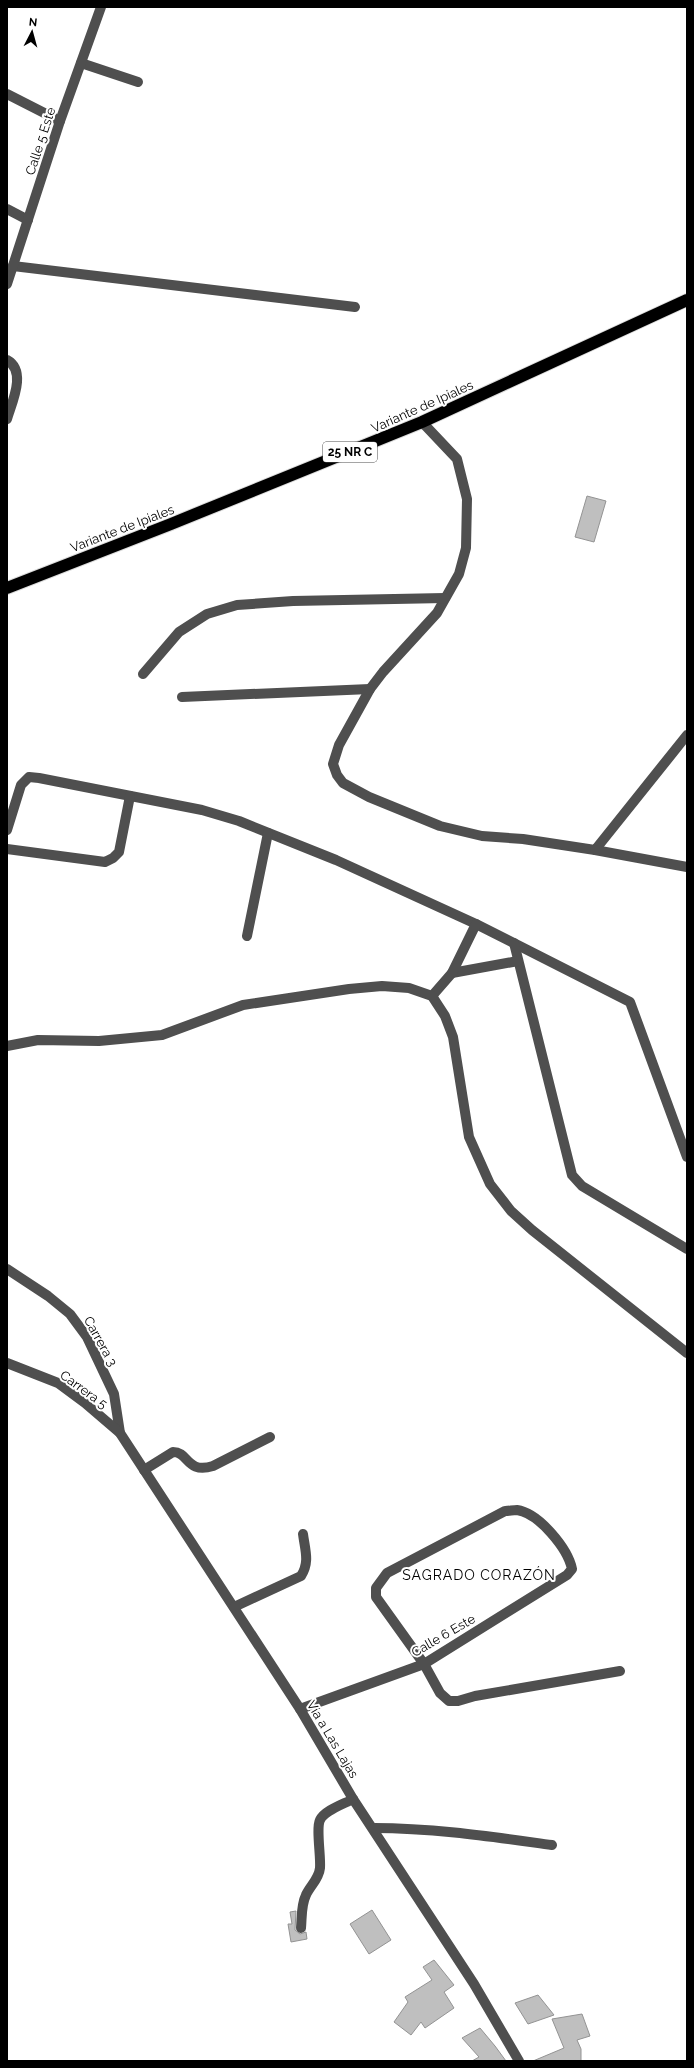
<svg xmlns="http://www.w3.org/2000/svg" width="694" height="2068" font-family="Raleway,sans-serif">
<rect width="100%" height="100%" fill="#fff"/>
<g fill="#bfbfbf" stroke="#939393">
<polygon points="587,496 606,501 594,542 575,537"/>
<polygon points="372,1910 391,1940 369,1954 350,1924"/>
<polygon points="296,1911 295,1930 300,1934 306,1932 307,1939 291,1942 288,1924 292,1924 290,1912"/>
<polygon points="434,1960 454,1985 444,1992 454,2008 425,2028 421,2022 411,2035 394,2022 408,2002 405,1997 432,1980 423,1967"/>
<polygon points="538,1995 554,2015 528,2024 515,2003"/>
<polygon points="582,2014 590,2036 577,2040 581,2049 581,2061 533,2061 564,2048 552,2019"/>
<polygon points="480,2028 495,2046 506,2061 472,2061 479,2057 462,2038"/>
</g>
<g fill="none" stroke-linecap="round" stroke-linejoin="round">
<defs>
<polyline id="highway" points="7,588 171,524 422,422 687,300"/>
</defs>
<use href="#highway" stroke="#dbdbdb" stroke-width="14"/>
<g stroke="#4f4f4f" stroke-width="10">
<polyline points="81,63 138,82"/>
<polyline points="7,94 60,121"/>
<polyline points="7,209 28,220"/>
<polyline points="13,266 355,307"/>
<polyline points="7,284 60,121 101,7"/>
<path d="M 7,360 C 27,371 12,402 7,419"/>
<polyline points="422,422 457,459 467,499 466,548 459,574 437,613 383,672 370,689 339,745 333,764 337,775 343,783 369,797 440,826 482,836 523,839 595,850 687,735"/>
<polyline points="143,674 179,632 207,614 237,605 293,601 445,598"/>
<polyline points="182,697 370,689"/>
<polyline points="7,830 21,785 29,777 39,778 202,810 239,821 336,860 476,924 630,1002 687,1157"/>
<polyline points="7,849 105,862 113,858 119,852 130,796"/>
<polyline points="595,850 687,867"/>
<polyline points="247,936 268,833"/>
<polyline points="514,943 572,1175 582,1186 687,1249"/>
<polyline points="452,973 518,961"/>
<polyline points="432,996 452,973 476,924"/>
<polyline points="7,1046 38,1040 99,1041 162,1035 243,1005 349,989 382,986 409,988 432,996 445,1016 453,1037 469,1137 490,1184 511,1211 532,1230 687,1353"/>
<polyline points="7,1269 48,1296 70,1314 87,1337 114,1394 120,1433"/>
<polyline points="7,1363 58,1383 85,1403 120,1433 300,1709 353,1799 474,1984 519,2061"/>
<path d="M 144,1470 L 173,1452 C 189,1452 186,1474 213,1466 L 270,1437"/>
<path d="M 234,1607 L 301,1576 C 310,1562 305,1550 303,1534"/>
<path d="M 300,1709 L 424,1664 L 567,1575 L 572,1569 C 568,1549 539,1513 517,1510 C 513,1510 509,1511 505,1511 L 387,1573 L 376,1588 L 376,1597 L 424,1664 L 440,1693 L 449,1701 L 458,1701 L 475,1696 L 620,1671"/>
<path d="M 374,1828 C 434,1828 493,1837 552,1845"/>
<path d="M 301,1928 C 302,1917 301,1905 306,1895 C 310,1886 319,1879 320,1868 C 321,1857 316,1828 320,1820 C 325,1810 344,1804 353,1799"/>
</g>
<use href="#highway" stroke="#000" stroke-width="12"/>
</g>
<g text-anchor="middle" stroke-width="4" stroke-linejoin="round" paint-order="stroke">
<rect fill="#fff" stroke="#4c4c4c" stroke-width="1" x="323" y="442" width="54" height="20" rx="3"/>
<g font-size="12" font-weight="bold" fill="#000">
<text x="350" y="456">25 NR C</text>
</g>
<g font-size="13" fill="#000" stroke="#fff">
<text transform="translate(40 141) rotate(-72)" y="5">Calle 5 Este</text>
<text transform="translate(422 406) rotate(-24)" y="5">Variante de Ipiales</text>
<text transform="translate(122 528) rotate(-21)" y="5">Variante de Ipiales</text>
<text transform="translate(101 1341) rotate(61)" y="5">Carrera 3</text>
<text transform="translate(84 1389) rotate(36)" y="5">Carrera 5</text>
<text transform="translate(443 1635) rotate(-30)" y="5">Calle 6 Este</text>
<text transform="translate(333 1739) rotate(59)" y="5">Vía a Las Lajas</text>
</g>
<g font-size="14" letter-spacing="1" fill="#000" stroke="#fff">
<text x="479" y="1580">SAGRADO CORAZÓN</text>
</g>
</g>
<rect width="694" height="2068" fill="none" stroke="#000000" stroke-width="16"/>
<g transform="translate(32 32) rotate(6)" stroke="#ffffff" stroke-width="3" paint-order="stroke">
<path d="M0-3L7 15L0 10L-7 15Z" fill="#000000"/>
<text y="-6" font-size="11" font-weight="bold" text-anchor="middle" fill="#000000">N</text>
</g>
</svg>
